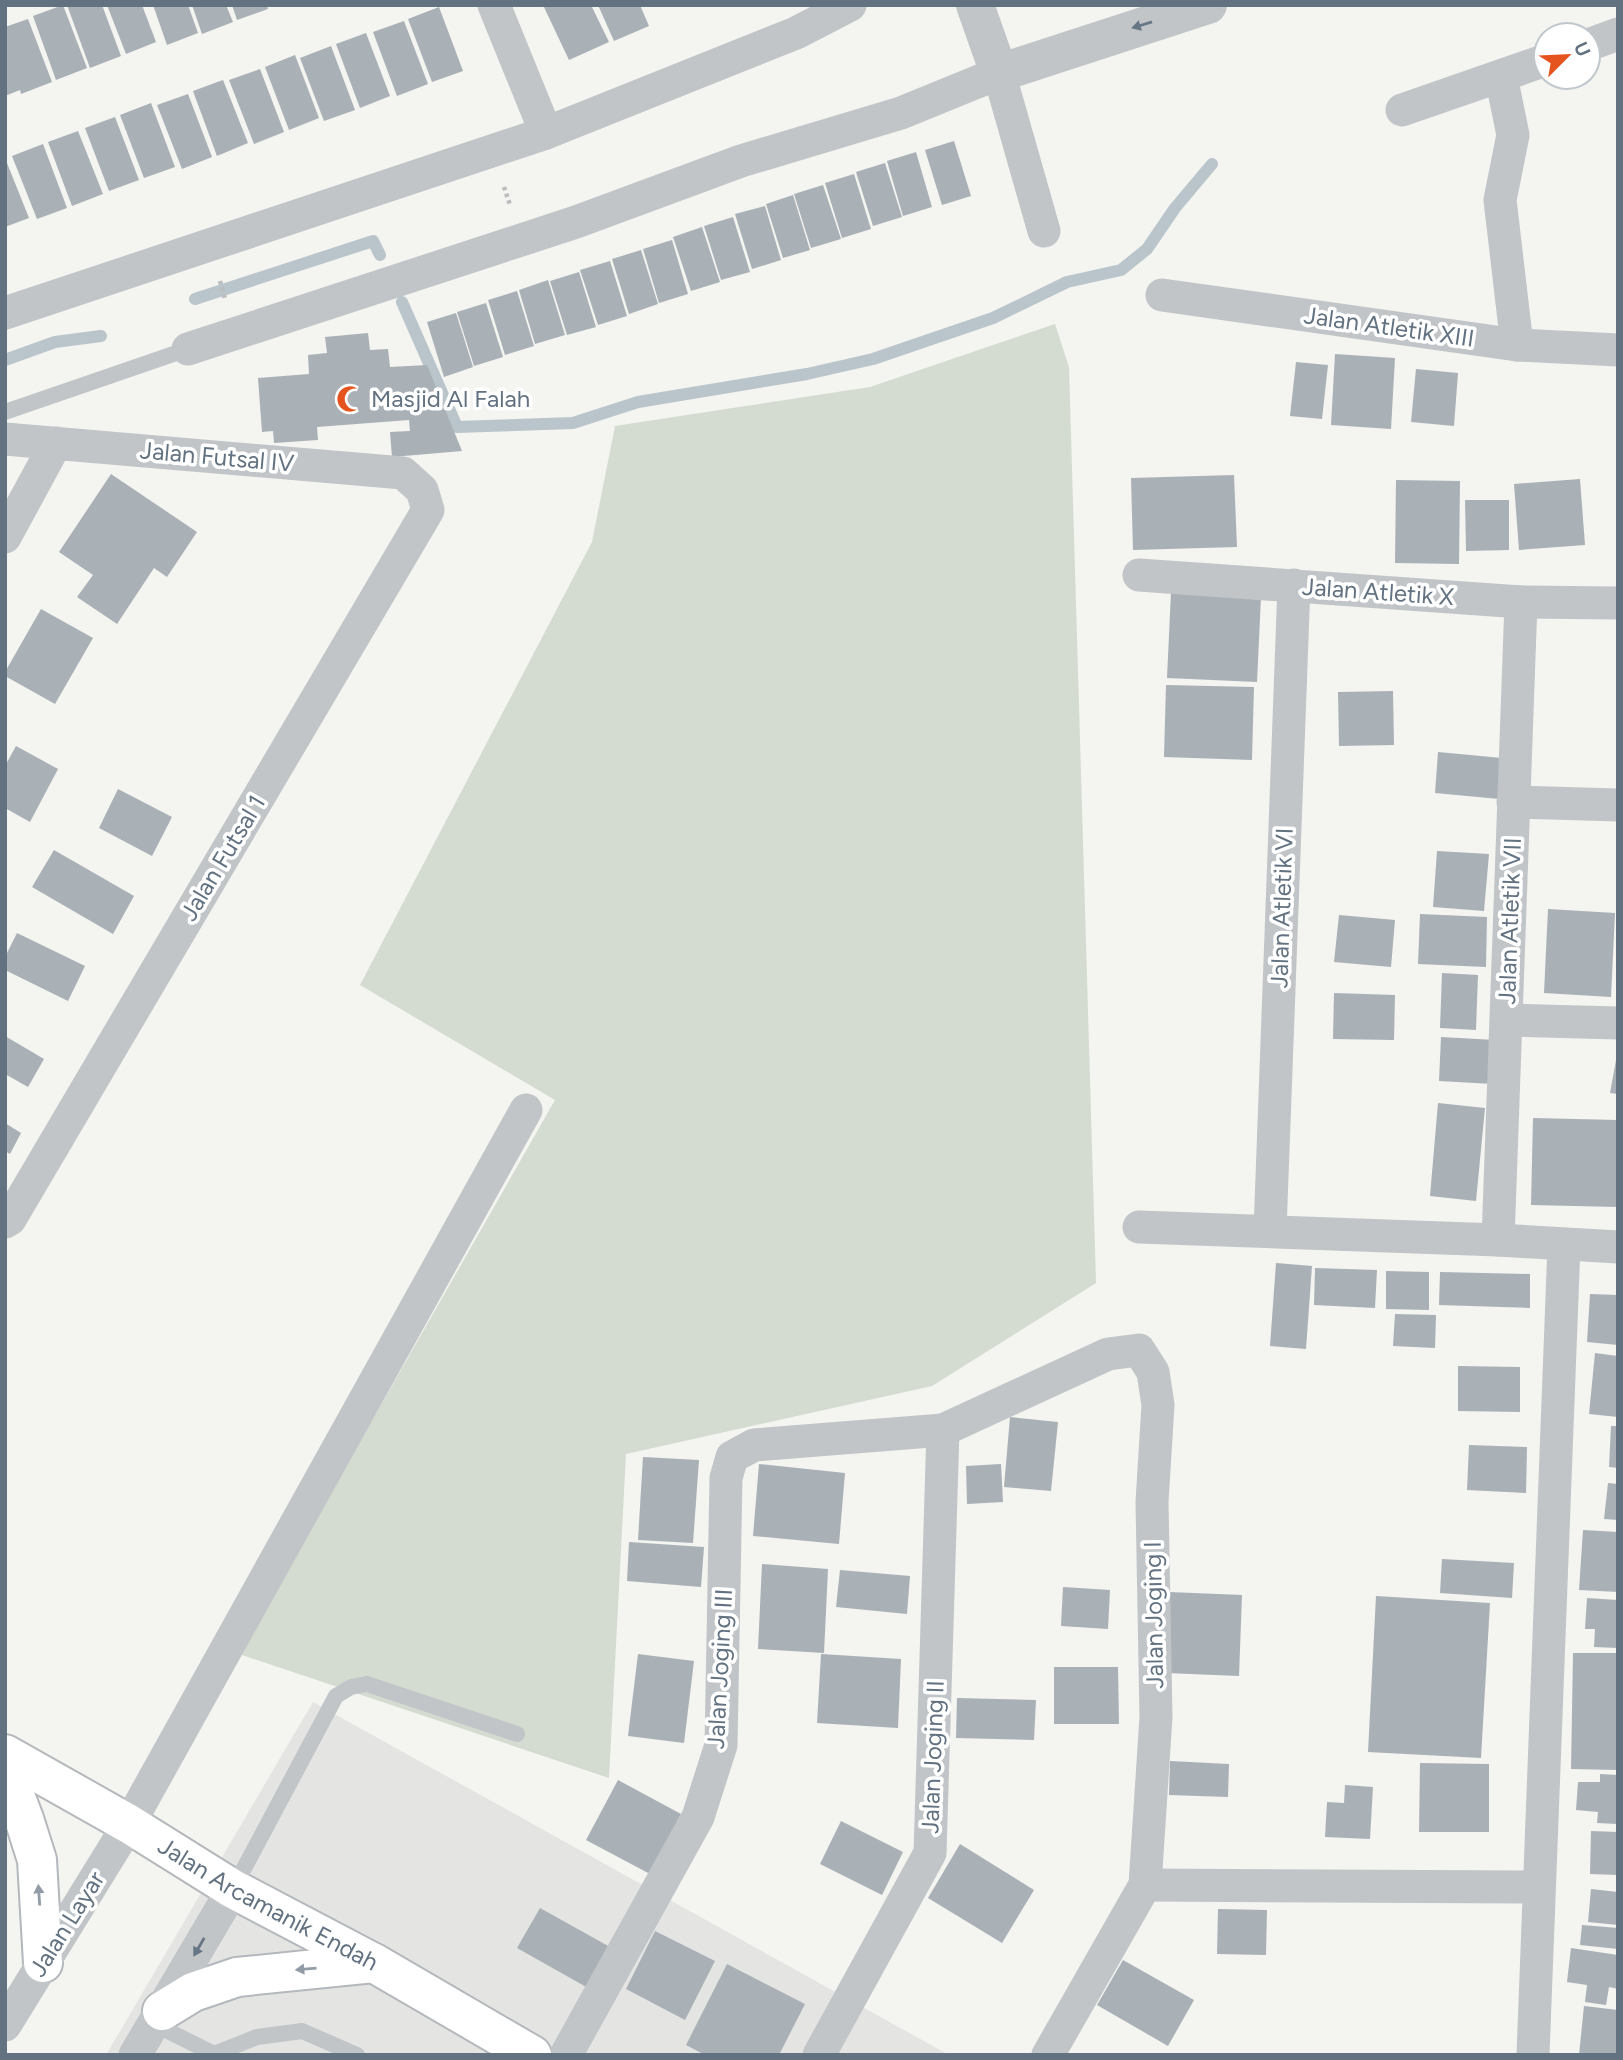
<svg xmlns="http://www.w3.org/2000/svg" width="1623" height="2060" font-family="Figtree,sans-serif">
<rect width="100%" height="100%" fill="#f4f4f0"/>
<polygon fill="#e4e5e3" points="313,1702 949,2055 106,2055"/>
<polygon fill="#d4dbd1" points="1055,324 1069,367 1096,1283 932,1386 626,1454 609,1778 239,1654 555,1100 360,985 592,542 615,426 870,387"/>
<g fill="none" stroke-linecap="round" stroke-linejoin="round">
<g stroke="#bac5cb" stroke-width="12">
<polyline points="195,299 373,241 380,255"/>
<polyline points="402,302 457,427 573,423 638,402 807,374 873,359 993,318 1067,282 1121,270 1147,249 1175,208 1212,164"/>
<polyline points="5,360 55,342 101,336"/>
</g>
</g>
<g fill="#a9b0b6">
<polygon points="63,5 87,68 56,80 33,16"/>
<polygon points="67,5 102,5 121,56 90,68"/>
<polygon points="107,5 142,5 156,42 126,54"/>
<polygon points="153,5 188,5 198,33 167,45"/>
<polygon points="192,5 226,5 233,22 202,34"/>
<polygon points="232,5 267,5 268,9 237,20"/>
<polygon points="543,5 591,5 609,42 569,60"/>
<polygon points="598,5 640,5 649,26 614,41"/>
<polygon points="439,7 463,71 432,82 408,19"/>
<polygon points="28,19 52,82 21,94 20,90 5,96 5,27"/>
<polygon points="404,21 428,84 397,96 373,32"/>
<polygon points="366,33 390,96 360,108 336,44"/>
<polygon points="331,46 355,110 324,121 300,58"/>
<polygon points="295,55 319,118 289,130 265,67"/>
<polygon points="260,69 284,132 254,144 229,80"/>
<polygon points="223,80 248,143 217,156 193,91"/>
<polygon points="188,94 212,157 182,169 157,105"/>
<polygon points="151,103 175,167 144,178 120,115"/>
<polygon points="115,117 139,180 109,191 85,128"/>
<polygon points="78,131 103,194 72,206 48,142"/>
<polygon points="954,141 971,196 942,205 925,150"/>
<polygon points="43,144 67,208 37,219 12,156"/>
<polygon points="916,152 932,207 903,216 887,161"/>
<polygon points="5,158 29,218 5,227"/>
<polygon points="885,163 902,217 873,226 856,172"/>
<polygon points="854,174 871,229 842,238 825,183"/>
<polygon points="823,185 841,239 811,248 794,194"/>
<polygon points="793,195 810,250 783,258 766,204"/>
<polygon points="765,206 781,260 752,269 735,214"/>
<polygon points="733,217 750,272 721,280 704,226"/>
<polygon points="702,227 720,282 691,291 673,237"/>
<polygon points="672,240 688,294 659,303 643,249"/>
<polygon points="641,250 658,304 629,314 612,259"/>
<polygon points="610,261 627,316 598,325 580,270"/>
<polygon points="579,272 596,327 567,335 550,281"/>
<polygon points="548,280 565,335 535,344 519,290"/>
<polygon points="517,291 534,346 505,355 488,300"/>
<polygon points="486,303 503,357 474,366 457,312"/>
<polygon points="456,313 473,367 444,377 427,322"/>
<polygon points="368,333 370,350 388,349 390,367 427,365 462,451 392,457 390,432 410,431 409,420 317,427 318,440 274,443 273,431 262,432 258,378 309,374 308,355 327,353 325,337"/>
<polygon points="1335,354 1395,358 1391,429 1331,425"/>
<polygon points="1296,362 1328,365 1322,419 1290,416"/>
<polygon points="1416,369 1458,373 1454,426 1411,422"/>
<polygon points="111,474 197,532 167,577 154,568 117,624 77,597 93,575 59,552"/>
<polygon points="1234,475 1237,547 1133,550 1131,478"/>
<polygon points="1580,479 1585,545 1519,550 1514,484"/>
<polygon points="1396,480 1460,481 1459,564 1395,563"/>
<polygon points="1465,500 1509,500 1509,550 1466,551"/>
<polygon points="1171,592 1261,597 1257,682 1167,678"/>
<polygon points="41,609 93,638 55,704 5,676 5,672"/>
<polygon points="1166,685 1254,687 1252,760 1164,757"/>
<polygon points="1393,691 1394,745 1339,746 1338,692"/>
<polygon points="16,746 58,769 30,822 5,808 5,766"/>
<polygon points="1438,752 1502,758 1499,799 1435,793"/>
<polygon points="118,789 172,817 152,856 99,828"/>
<polygon points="54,850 134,896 113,934 32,887"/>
<polygon points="1437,851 1489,854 1484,911 1433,907"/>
<polygon points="1548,909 1615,913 1611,997 1544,993"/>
<polygon points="1420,914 1487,917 1486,967 1418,964"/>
<polygon points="1339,915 1395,920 1391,967 1334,962"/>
<polygon points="17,933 85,966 68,1001 5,970 5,957"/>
<polygon points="1442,973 1478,975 1476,1030 1440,1028"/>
<polygon points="1334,993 1395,995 1394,1040 1333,1039"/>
<polygon points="5,1036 44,1059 28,1087 5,1074"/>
<polygon points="1441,1037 1495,1040 1493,1084 1439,1081"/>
<polygon points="1616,1060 1618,1061 1618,1094 1610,1093"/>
<polygon points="1438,1103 1485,1108 1476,1201 1430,1196"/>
<polygon points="1533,1118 1618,1120 1618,1207 1531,1205"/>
<polygon points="5,1123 21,1133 10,1154 5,1151"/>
<polygon points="1276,1263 1312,1266 1306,1349 1270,1346"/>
<polygon points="1315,1268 1377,1270 1375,1308 1314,1305"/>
<polygon points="1386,1271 1429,1272 1429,1310 1386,1309"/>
<polygon points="1440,1272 1530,1274 1530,1308 1439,1305"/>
<polygon points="1590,1294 1618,1295 1618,1345 1587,1342"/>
<polygon points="1395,1314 1436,1315 1435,1348 1393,1346"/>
<polygon points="1595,1353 1618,1356 1618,1417 1589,1414"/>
<polygon points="1458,1366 1520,1367 1520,1412 1458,1411"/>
<polygon points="1010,1417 1058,1422 1051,1491 1004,1487"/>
<polygon points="1611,1426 1618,1426 1618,1468 1609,1467"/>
<polygon points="1469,1445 1527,1447 1526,1493 1467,1490"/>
<polygon points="643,1457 699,1460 693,1543 638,1540"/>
<polygon points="759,1464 845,1473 839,1544 753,1536"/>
<polygon points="1001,1464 1003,1502 967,1504 966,1466"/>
<polygon points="1608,1483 1618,1484 1618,1520 1604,1519"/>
<polygon points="1583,1530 1618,1532 1618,1592 1579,1590"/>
<polygon points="629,1542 704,1547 701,1587 627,1581"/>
<polygon points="1442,1559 1514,1563 1512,1598 1440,1593"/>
<polygon points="762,1564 828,1569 824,1653 758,1649"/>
<polygon points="840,1570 910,1576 907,1614 836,1607"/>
<polygon points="1063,1587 1110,1590 1108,1629 1061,1626"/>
<polygon points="1169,1592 1242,1595 1239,1676 1166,1673"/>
<polygon points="1376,1596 1490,1603 1481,1758 1368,1752"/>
<polygon points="1587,1598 1618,1600 1618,1648 1594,1647 1595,1629 1585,1629"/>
<polygon points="1573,1653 1618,1653 1618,1770 1571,1769"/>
<polygon points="638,1654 694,1661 684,1743 628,1736"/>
<polygon points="821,1654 901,1659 898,1728 817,1723"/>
<polygon points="1054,1667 1118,1667 1119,1724 1054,1724"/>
<polygon points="957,1698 1036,1700 1034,1740 956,1738"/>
<polygon points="1170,1761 1229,1764 1228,1797 1169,1795"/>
<polygon points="1420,1763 1489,1764 1489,1832 1419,1832"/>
<polygon points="1600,1774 1618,1775 1618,1824 1597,1823 1598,1812 1576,1810 1578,1782 1600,1782"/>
<polygon points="618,1780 681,1814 650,1874 586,1840"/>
<polygon points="1345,1785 1373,1787 1370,1839 1325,1837 1327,1802 1344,1803"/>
<polygon points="841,1821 903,1852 882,1895 820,1864"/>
<polygon points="1591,1831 1618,1832 1618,1875 1590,1874"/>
<polygon points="960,1844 1034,1890 1002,1943 928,1898"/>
<polygon points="1591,1889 1618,1892 1618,1925 1588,1922"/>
<polygon points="540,1908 610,1947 588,1988 517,1948"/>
<polygon points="1218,1909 1267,1910 1266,1955 1217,1954"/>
<polygon points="1582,1925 1618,1928 1618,1949 1580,1945"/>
<polygon points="655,1931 715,1961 685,2020 626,1989"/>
<polygon points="1571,1948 1618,1955 1618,1989 1609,1987 1606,2005 1585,2002 1587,1985 1567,1982"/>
<polygon points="1123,1960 1194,2000 1168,2046 1097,2005"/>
<polygon points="727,1964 805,2004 779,2055 705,2055 686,2045"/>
<polygon points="1584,2006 1618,2010 1618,2055 1579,2055"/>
</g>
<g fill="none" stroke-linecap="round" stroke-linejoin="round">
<defs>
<g id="primary">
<path id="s1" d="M 5,1754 L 129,1824 L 233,1889 L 374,1963 L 532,2055"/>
<polyline points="5,1769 24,1819 37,1860 43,1963"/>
<polyline points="162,2011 193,1992 237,1977 374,1963"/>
</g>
</defs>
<use href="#primary" stroke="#b4b8bc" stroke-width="42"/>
<g stroke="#bbbdbf" stroke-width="4.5" stroke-dasharray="3.5 3.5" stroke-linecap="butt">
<polyline points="504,187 510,205"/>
<polyline points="220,281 225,299"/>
</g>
<g stroke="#c1c5c8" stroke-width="16">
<polyline points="5,412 188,349"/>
<polyline points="233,1889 336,1696 351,1687 367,1684 517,1734"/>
<polyline points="154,2024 214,2054 257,2037 302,2031 357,2055"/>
</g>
<g stroke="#c1c5c8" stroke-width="33">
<polyline points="494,5 546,133"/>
<polyline points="1588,45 1618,34"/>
<polyline points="1501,76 1513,135 1500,200 1517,345"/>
<polyline points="1402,110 1546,60"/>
<polyline points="1162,295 1517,345 1618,350"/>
<polyline points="5,313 546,133 796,33 850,5"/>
<polyline points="188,349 576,222 741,161 901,113 999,73 1044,231"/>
<polyline points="5,439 403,473 422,490 428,510 10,1219 5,1222"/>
<polyline points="5,537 56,443"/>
<polyline points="1139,575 1521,602 1618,603"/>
<polyline points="1513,802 1618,805"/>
<polyline points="1507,1020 1618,1023"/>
<polyline points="1139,1227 1498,1240 1618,1247"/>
<polyline points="1270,1231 1294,585"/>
<polyline points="1498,1240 1521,602"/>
<polyline points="1145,1885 1538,1887"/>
<polyline points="5,2025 129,1824 526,1110"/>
<polyline points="135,2055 233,1889"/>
<polyline points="566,2055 698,1817 721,1745 726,1478 732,1457 754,1445 943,1430 1108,1354 1139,1350 1153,1372 1158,1405 1152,1502 1156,1717 1145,1885 1048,2055"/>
<polyline points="819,2055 930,1853 943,1430"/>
<polyline points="1533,2055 1564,1245"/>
</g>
<polyline stroke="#c1c5c8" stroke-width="38" points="975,5 999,73 1208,5"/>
<use href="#primary" stroke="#fff" stroke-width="38"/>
</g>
<defs><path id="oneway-solid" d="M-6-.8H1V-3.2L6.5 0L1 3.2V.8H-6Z" transform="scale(1.75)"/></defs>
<g fill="#677685">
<use href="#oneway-solid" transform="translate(1142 25) rotate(163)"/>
<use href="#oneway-solid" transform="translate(199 1947) rotate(120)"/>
</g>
<g fill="#919ca7">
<use href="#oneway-solid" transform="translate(39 1895) rotate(-94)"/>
<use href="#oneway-solid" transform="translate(306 1969) rotate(175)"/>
</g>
<defs>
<symbol id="mosque-bare" viewBox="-9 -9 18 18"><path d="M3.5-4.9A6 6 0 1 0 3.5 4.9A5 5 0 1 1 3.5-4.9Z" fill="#e5541e" stroke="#fff" stroke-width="2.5" paint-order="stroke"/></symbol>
</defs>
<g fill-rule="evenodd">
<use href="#mosque-bare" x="331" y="380" width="38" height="38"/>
</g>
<g text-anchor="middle" stroke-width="7" stroke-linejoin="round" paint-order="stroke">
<g font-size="24" fill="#627281" stroke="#fff">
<text transform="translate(1389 327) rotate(8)" y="8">Jalan Atletik XIII</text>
<text transform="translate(217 457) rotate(5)" y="8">Jalan Futsal IV</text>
<text transform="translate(1378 592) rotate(4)" y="8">Jalan Atletik X</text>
<text transform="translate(223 858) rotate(-59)" y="8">Jalan Futsal 1</text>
<text transform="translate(1282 908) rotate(-88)" y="8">Jalan Atletik VI</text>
<text transform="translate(1510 921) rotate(-88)" y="8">Jalan Atletik VII</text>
<text transform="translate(1154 1615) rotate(-91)" y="8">Jalan Joging I</text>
<text transform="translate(720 1669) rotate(-87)" y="8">Jalan Joging III</text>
<text transform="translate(933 1757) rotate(-88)" y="8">Jalan Joging II</text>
<text dy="8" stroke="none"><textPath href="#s1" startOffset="303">Jalan Arcamanik Endah</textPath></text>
<text transform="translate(67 1924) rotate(-58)" y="8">Jalan Layar</text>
</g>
<g font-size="24" fill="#627281" stroke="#fff" text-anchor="start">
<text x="371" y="407">Masjid Al Falah</text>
</g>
</g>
<rect width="1623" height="2060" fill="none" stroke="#627281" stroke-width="14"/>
<g transform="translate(1567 56) rotate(66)"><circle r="33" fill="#ffffff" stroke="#c0c7cd" stroke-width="2"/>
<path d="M0-5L12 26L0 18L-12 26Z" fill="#e5541e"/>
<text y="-10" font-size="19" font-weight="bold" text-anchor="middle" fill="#627281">U</text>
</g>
</svg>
